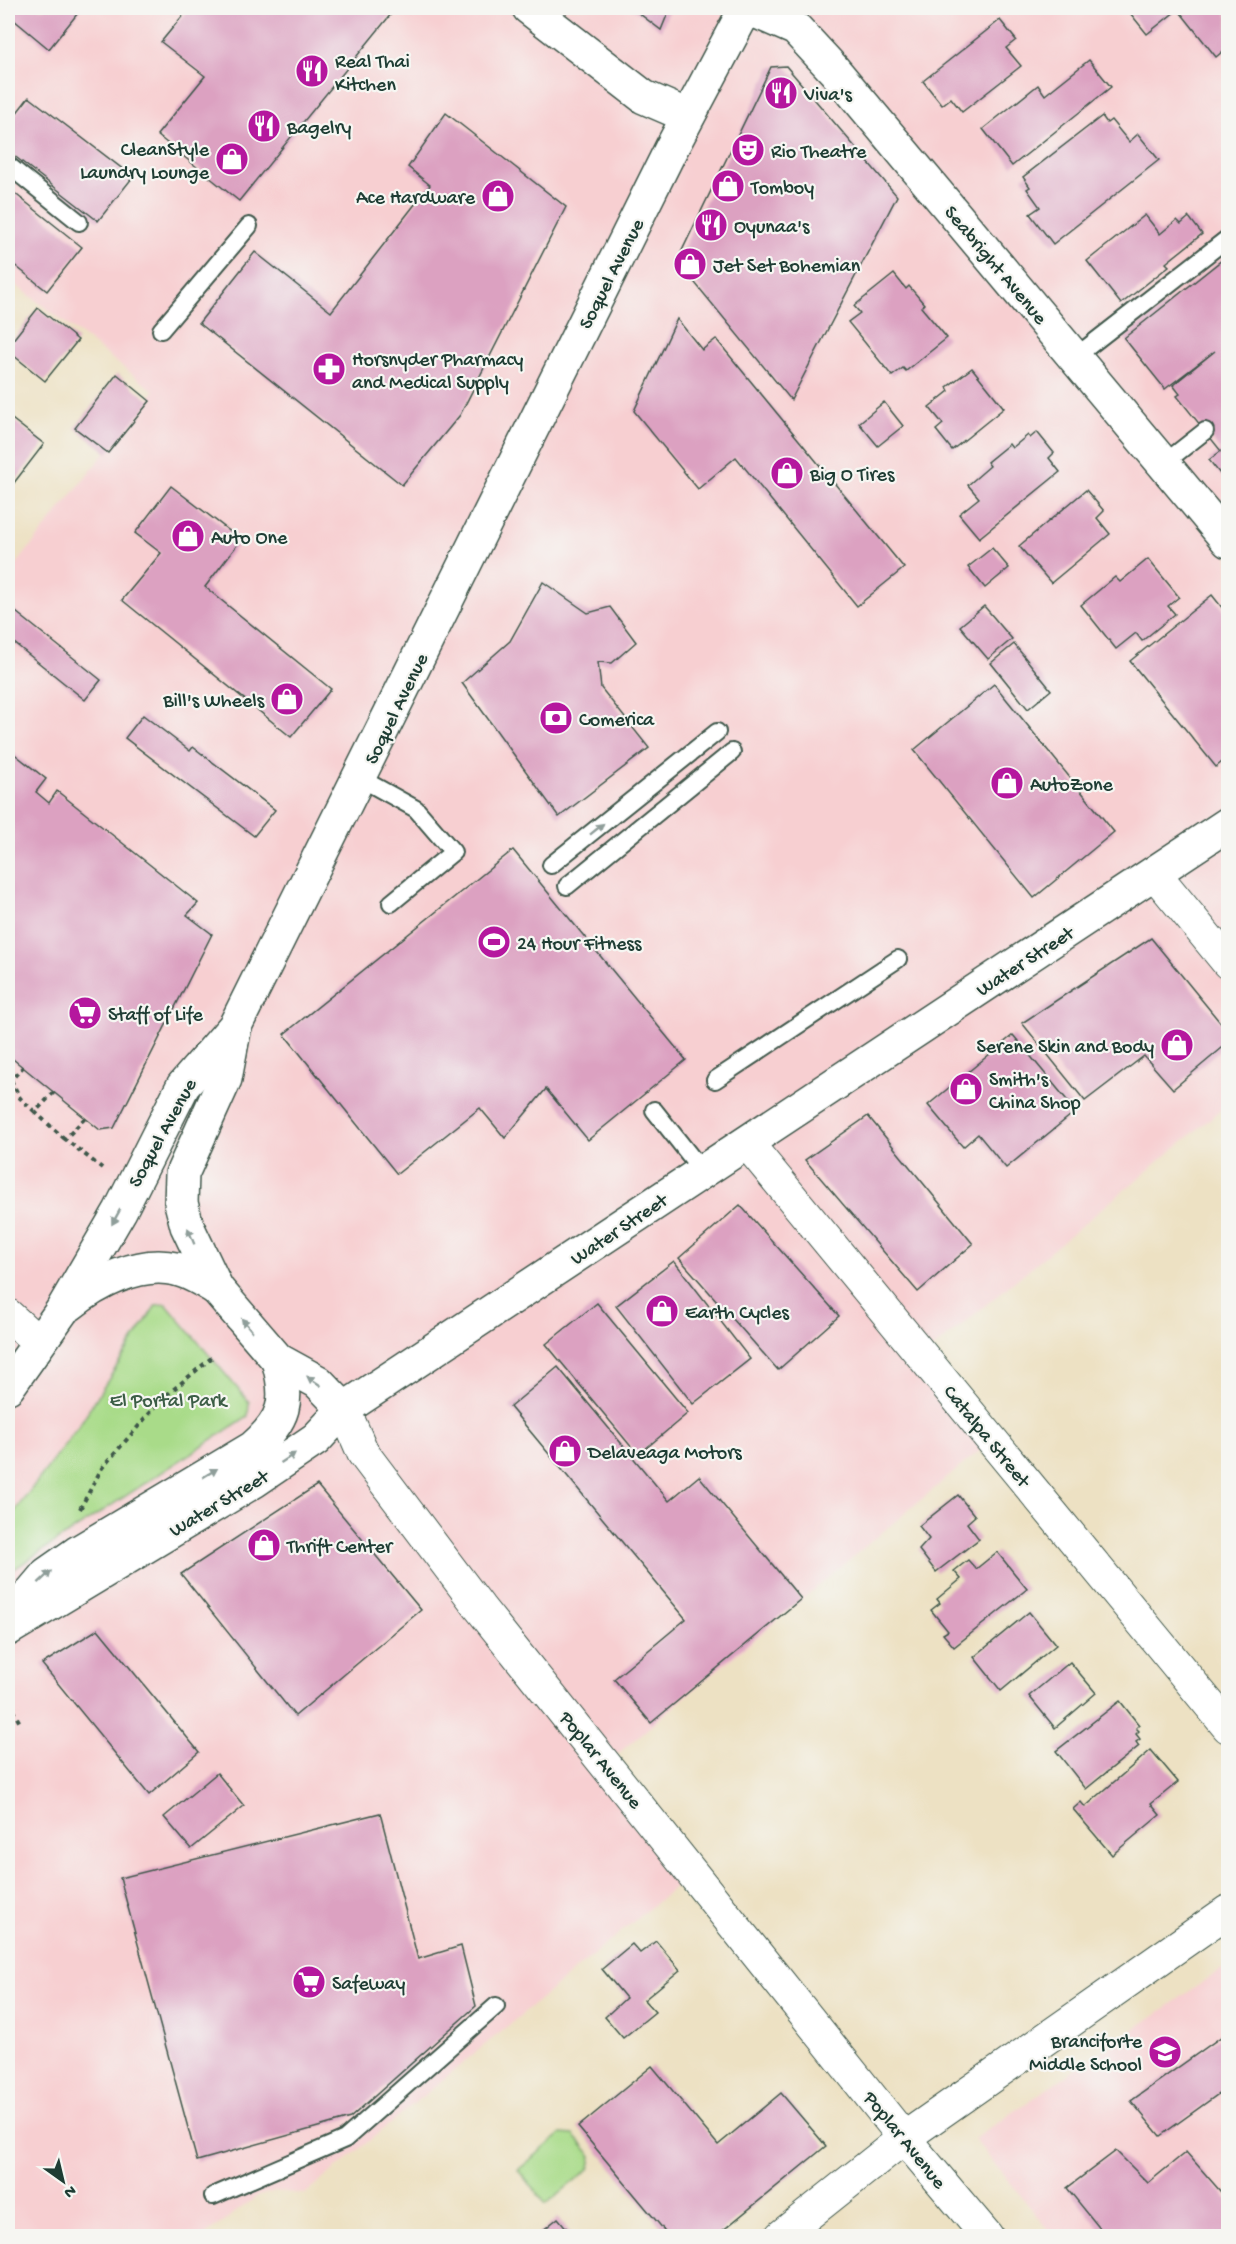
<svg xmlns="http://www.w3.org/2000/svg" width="1236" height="2244" font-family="'Gochi Hand',sans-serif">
<rect width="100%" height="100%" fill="#f6f6f2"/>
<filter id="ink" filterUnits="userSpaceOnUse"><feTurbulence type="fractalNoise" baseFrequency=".0167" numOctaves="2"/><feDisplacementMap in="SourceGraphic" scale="12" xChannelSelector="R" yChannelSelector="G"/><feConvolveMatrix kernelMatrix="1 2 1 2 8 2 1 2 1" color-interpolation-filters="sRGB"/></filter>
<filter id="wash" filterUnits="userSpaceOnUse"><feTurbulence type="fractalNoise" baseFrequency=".008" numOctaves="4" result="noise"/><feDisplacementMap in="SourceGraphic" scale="24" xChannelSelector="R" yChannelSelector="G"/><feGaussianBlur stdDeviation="1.35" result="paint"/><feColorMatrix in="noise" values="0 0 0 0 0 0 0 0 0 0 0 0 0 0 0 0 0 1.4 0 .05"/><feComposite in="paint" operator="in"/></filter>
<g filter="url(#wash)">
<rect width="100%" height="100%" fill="#ede1c3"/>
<g fill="#f7cfd1">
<polygon points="8,8 1228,8 1228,1104 916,1363 984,1447 602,1767 692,1873 305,2194 275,2191 256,2197 204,2236 8,2236 8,575 154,391 8,279"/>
<polygon points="1228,1965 1228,2236 1054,2236 974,2139"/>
</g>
<g fill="#a9db89" stroke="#648c5e" stroke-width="1.5">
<polygon points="166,1304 249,1402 248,1416 8,1573 8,1520 78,1427 156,1305"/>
<polygon points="561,2134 574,2135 592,2156 590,2168 546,2204 518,2170"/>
</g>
<g id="blocks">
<g fill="#dca1c1">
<polygon points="8,8 82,8 49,49 8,15"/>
<polygon points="189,8 396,8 239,201 157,135 205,76 161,42"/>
<polygon points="632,8 670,8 661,30"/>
<polygon points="1126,8 1174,8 1176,11 1147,34"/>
<polygon points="1177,8 1222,8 1228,16 1228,47 1216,57"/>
<polygon points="1000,20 1016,40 1006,48 1021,66 962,112 951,98 942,105 923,81"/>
<polygon points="1089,60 1111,87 1012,166 983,129 1038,85 1045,95"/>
<polygon points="786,66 897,196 791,400 677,261 771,67"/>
<polygon points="29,97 133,177 98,221 8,151 8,124"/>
<polygon points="446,113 566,207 460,415 402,485 199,323 255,252 331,312 430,185 408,167"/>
<polygon points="1102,116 1107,123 1111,120 1129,142 1138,134 1159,160 1053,244 1030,214 1040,207 1027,189 1030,187 1023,177"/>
<polygon points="8,188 82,247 47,291 8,260"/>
<polygon points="1145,215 1160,234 1177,220 1181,224 1189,217 1202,234 1166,263 1169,266 1121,304 1087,261"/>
<polygon points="1227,256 1228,258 1228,484 1209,460 1221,451 1177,396 1180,394 1173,385 1215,351 1165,389 1124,338"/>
<polygon points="894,274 906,289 909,286 924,304 921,307 947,338 906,371 903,368 892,376 848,322 860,313 854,306"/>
<polygon points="38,308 78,340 45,381 8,351 8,346"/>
<polygon points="677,319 702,350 716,339 904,568 857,606 736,457 698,489 634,411"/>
<polygon points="972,368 1004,408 952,450 936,430 943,424 929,407 949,391 947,387"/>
<polygon points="117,374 150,401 108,453 75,428"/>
<polygon points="884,402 903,426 878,446 859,423"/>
<polygon points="8,416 44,444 10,488 8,487"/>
<polygon points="1037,432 1054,453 1049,458 1060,472 979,538 959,514 979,498 968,485 990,466 987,462 1009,444 1012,448 1028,435 1030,438"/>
<polygon points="171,486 241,540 205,587 331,689 291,737 122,600 161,553 135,533"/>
<polygon points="1086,490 1104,511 1097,518 1110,534 1051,583 1019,546"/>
<polygon points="992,548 1009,568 985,588 968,567"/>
<polygon points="1148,559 1179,597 1168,606 1175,614 1142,641 1136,633 1116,649 1081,605 1115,577 1120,582"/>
<polygon points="543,582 588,613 610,607 636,642 612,663 598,662 601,688 649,748 559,817 462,683 510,641"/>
<polygon points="1212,595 1228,615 1228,757 1216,767 1130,661"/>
<polygon points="984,606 1012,639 988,659 960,626"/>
<polygon points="11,608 101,680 85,700 8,638 8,613"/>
<polygon points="1014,644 1051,690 1028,709 991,663"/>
<polygon points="994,684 1114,832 1034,898 914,750"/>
<polygon points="143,715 190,751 193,747 275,810 254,836 125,738"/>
<polygon points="12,752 46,779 36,792 49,803 57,791 198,903 187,915 212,934 114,1128 100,1130 8,1055 8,758"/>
<polygon points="513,850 686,1060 588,1140 546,1089 505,1138 480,1108 397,1174 284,1034"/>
<polygon points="1151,938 1228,1032 1228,1043 1173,1089 1144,1056 1085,1101 1022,1023"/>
<polygon points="1013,1035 1076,1111 1006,1168 978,1134 963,1147 928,1105"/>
<polygon points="868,1116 973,1244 918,1292 805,1160"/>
<polygon points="740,1205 839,1316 778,1370 679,1258"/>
<polygon points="674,1261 750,1359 693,1404 616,1306"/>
<polygon points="597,1303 688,1413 638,1455 546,1344"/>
<polygon points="558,1367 669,1501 699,1476 801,1599 651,1723 614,1679 686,1619 510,1407"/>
<polygon points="317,1485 421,1610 295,1716 181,1574"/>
<polygon points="958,1495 975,1516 967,1523 979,1539 936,1572 919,1550 929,1539 919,1526"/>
<polygon points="997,1552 1027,1589 954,1647 943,1634 948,1631 931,1610 940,1603 937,1599 961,1579 954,1571 968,1560 976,1569"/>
<polygon points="1029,1612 1056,1645 1001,1691 974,1657"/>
<polygon points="98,1629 199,1752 149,1795 42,1664"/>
<polygon points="1070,1662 1096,1693 1055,1728 1029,1696"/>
<polygon points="1120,1701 1139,1725 1136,1728 1139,1731 1136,1734 1140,1739 1136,1742 1139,1746 1086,1789 1056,1751"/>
<polygon points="1151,1750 1178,1782 1151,1804 1160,1815 1112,1855 1073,1809 1081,1802 1085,1807"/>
<polygon points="217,1773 244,1806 191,1849 164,1817"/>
<polygon points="380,1813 418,1959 461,1946 476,2006 350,2118 197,2161 120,1878"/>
<polygon points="656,1941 680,1970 644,2000 655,2012 623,2038 605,2017 626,1998 602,1969 632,1944 640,1953"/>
<polygon points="1228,2032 1228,2087 1160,2136 1131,2101"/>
<polygon points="652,2066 718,2145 781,2093 826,2146 716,2236 669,2236 578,2127"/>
<polygon points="1116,2151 1148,2183 1186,2152 1228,2200 1228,2236 1106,2236 1067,2188"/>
<polygon points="558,2218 573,2236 536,2236"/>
</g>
</g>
</g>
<g filter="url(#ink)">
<use href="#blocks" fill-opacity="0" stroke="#3e5649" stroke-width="1.5"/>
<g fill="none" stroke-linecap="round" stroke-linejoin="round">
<defs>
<g id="lane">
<polyline points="8,165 79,222"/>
<polyline points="161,330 249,226"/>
<polyline points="1075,357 1228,238"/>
<polyline points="1163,464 1205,431"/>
<polyline points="360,778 416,809 453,852 391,903"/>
<polyline points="551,865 717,732"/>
<polyline points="567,886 732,752"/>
<polyline points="715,1080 898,959"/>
<polyline points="654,1110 703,1172"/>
<polyline points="213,2196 345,2139 496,2006"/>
</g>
<g id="street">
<polyline points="1155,874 1228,963"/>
<polyline points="747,1143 1228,1727"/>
<polyline points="8,1315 39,1343"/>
<polyline points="344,1409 363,1453 480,1608 904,2138 987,2236"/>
<polyline points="781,2236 904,2138 1228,1911"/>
</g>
<g id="secondary">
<polyline points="529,8 644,97 688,116"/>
<polyline points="748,8 796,29 834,70 1228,541"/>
<polyline points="344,1409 1228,824"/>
</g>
<g id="primary">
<path d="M 69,1305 C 96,1283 139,1260 176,1269 C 191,1272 204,1281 217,1289"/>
<polyline points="8,1387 61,1312 120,1211 183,1086 235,1026 671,149 746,8"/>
<path d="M 9,1619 L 47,1574 L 77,1553 L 253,1448 C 285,1420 290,1401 278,1360"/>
<polyline points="8,1629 254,1481 316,1439 344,1409 318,1382 278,1360 217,1289 187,1226 181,1203 182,1174 225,1079 235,1026"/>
</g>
</defs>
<use href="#lane" stroke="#3e5649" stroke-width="20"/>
<use href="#street" stroke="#3e5649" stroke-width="34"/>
<use href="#secondary" stroke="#3e5649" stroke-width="36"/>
<use href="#primary" stroke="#3e5649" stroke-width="36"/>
<g stroke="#3e5649" stroke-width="4" stroke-dasharray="4.5 4.5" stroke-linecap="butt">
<polyline points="8,1078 11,1080 23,1067"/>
<polyline points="11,1080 20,1098 35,1112"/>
<polyline points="54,1092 35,1112 65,1139"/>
<polyline points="85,1118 65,1139 102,1168"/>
<polyline points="80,1509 102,1468 163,1398 215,1355"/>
<polyline points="8,1702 20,1723"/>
</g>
<use href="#lane" stroke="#fff" stroke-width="16"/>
<use href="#street" stroke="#fff" stroke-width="32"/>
<use href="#secondary" stroke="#fff" stroke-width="33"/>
<use href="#primary" stroke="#fff" stroke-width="33"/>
</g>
<defs><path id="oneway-solid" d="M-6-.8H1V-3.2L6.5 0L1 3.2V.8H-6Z" transform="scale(1.5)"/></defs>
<g fill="#8f9e9a">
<use href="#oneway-solid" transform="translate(597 829) rotate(-39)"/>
<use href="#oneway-solid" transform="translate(116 1217) rotate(119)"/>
<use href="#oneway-solid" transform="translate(191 1236) rotate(-112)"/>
<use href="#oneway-solid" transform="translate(247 1325) rotate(-130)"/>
<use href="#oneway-solid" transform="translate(314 1381) rotate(-146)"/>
<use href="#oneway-solid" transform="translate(288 1458) rotate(-34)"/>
<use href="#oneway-solid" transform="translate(210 1473) rotate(-31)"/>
<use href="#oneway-solid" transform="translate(45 1577) rotate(-43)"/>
</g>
</g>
<defs>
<symbol id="restaurant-disc" viewBox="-11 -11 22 22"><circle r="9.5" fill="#b5179e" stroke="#f6f6f2"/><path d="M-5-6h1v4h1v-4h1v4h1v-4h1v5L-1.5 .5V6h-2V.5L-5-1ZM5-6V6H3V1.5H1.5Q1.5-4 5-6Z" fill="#fff"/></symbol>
<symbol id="theatre-disc" viewBox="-11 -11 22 22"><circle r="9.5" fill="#b5179e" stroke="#f6f6f2"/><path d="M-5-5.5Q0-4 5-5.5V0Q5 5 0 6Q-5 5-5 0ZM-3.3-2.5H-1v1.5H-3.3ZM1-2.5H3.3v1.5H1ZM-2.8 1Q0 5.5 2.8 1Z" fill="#fff"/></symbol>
<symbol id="shop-disc" viewBox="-11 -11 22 22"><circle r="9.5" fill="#b5179e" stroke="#f6f6f2"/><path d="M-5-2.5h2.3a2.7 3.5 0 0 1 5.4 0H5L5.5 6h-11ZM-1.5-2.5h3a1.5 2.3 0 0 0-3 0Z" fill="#fff"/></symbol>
<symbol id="pharmacy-disc" viewBox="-11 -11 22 22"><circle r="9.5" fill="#b5179e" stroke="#f6f6f2"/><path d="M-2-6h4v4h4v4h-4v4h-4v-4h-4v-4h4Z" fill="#fff"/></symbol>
<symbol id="bank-disc" viewBox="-11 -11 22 22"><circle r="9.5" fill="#b5179e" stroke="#f6f6f2"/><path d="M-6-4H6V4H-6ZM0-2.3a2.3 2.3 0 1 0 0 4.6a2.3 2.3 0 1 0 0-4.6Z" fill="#fff"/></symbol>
<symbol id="stadium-disc" viewBox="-11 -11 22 22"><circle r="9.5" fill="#b5179e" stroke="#f6f6f2"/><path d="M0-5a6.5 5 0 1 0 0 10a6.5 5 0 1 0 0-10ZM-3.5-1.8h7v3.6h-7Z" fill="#fff"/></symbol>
<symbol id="supermarket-disc" viewBox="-11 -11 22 22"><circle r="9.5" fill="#b5179e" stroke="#f6f6f2"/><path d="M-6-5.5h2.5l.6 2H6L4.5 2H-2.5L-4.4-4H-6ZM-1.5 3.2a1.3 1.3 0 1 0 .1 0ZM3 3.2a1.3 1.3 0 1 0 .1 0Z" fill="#fff"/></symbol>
<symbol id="school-disc" viewBox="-11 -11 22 22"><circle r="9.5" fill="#b5179e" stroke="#f6f6f2"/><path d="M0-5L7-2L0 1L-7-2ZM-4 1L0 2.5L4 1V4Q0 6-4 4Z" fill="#fff"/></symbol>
</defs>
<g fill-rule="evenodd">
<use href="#restaurant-disc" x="293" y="52" width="38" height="38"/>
<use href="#restaurant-disc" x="762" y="74" width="38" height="38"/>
<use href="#restaurant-disc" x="245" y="107" width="38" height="38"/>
<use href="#theatre-disc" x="729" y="131" width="38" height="38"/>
<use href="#shop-disc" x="213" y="140" width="38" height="38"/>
<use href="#shop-disc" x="709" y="167" width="38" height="38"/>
<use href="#shop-disc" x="479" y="177" width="38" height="38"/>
<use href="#restaurant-disc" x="692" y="206" width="38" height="38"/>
<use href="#shop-disc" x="671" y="245" width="38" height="38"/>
<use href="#pharmacy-disc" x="310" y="350" width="38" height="38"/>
<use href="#shop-disc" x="768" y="454" width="38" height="38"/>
<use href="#shop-disc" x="169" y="517" width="38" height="38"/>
<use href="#shop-disc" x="268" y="680" width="38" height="38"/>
<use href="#bank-disc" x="537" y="699" width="38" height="38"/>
<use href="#shop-disc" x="988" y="764" width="38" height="38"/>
<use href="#stadium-disc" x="475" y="923" width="38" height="38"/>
<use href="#supermarket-disc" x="66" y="994" width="38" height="38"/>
<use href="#shop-disc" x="1158" y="1026" width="38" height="38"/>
<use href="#shop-disc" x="947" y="1070" width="38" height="38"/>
<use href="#shop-disc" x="643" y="1292" width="38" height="38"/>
<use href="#shop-disc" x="546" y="1432" width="38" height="38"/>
<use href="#shop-disc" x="245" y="1526" width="38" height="38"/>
<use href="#supermarket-disc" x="290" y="1963" width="38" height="38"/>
<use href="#school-disc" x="1146" y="2033" width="38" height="38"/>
</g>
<g text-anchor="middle" stroke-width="4.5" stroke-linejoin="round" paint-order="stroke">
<g font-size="20" fill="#1f3d34" stroke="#f6f6f2" text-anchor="start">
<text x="335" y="67">Real Thai<tspan x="335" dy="23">Kitchen</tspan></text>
<text x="804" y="100">Viva's</text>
<text x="287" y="133">Bagelry</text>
<text x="209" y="155" text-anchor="end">CleanStyle<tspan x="209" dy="23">Laundry Lounge</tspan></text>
<text x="771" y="157">Rio Theatre</text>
<text x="751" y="193">Tomboy</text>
<text x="475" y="203" text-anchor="end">Ace Hardware</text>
<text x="734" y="232">Oyunaa's</text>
<text x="713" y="271">Jet Set Bohemian</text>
<text x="352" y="365">Horsnyder Pharmacy<tspan x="352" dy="23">and Medical Supply</tspan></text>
<text x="810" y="480">Big O Tires</text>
<text x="211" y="543">Auto One</text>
<text x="264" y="706" text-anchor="end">Bill's Wheels</text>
<text x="579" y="725">Comerica</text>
<text x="1030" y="790">AutoZone</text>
<text x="517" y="949">24 Hour Fitness</text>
<text x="108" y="1020">Staff of Life</text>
<text x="1154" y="1052" text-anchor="end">Serene Skin and Body</text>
<text x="989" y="1085">Smith's<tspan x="989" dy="23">China Shop</tspan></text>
<text x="685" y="1318">Earth Cycles</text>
<text x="588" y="1458">Delaveaga Motors</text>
<text x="287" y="1552">Thrift Center</text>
<text x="332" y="1989">Safeway</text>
<text x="1142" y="2047" text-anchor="end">Branciforte<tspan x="1142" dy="23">Middle School</tspan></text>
</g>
<g font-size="20" fill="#1f3d34" stroke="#f6f6f2">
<text transform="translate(997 264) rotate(50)" y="7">Seabright Avenue</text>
<text transform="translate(610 273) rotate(-63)" y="7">Soquel Avenue</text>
<text transform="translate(395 708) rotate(-64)" y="7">Soquel Avenue</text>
<text transform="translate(1024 960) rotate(-33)" y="7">Water Street</text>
<text transform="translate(161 1132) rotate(-61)" y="7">Soquel Avenue</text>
<text transform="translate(618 1228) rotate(-34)" y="7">Water Street</text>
<text transform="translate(988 1435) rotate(51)" y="7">Catalpa Street</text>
<text transform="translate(218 1502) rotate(-31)" y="7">Water Street</text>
<text transform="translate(602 1759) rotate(51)" y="7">Poplar Avenue</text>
<text transform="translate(906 2139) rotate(51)" y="7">Poplar Avenue</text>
</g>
<g font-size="20" fill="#3b5d45" stroke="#f6f6f2">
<text x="168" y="1406">El Portal Park</text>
</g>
</g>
<rect width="1236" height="2244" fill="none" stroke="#f6f6f2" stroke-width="30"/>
<g transform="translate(63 2181) rotate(146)" stroke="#f6f6f2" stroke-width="4.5" paint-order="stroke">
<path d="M0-4.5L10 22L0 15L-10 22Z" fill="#1f3d34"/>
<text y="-9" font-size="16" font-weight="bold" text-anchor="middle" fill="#1f3d34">N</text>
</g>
</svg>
